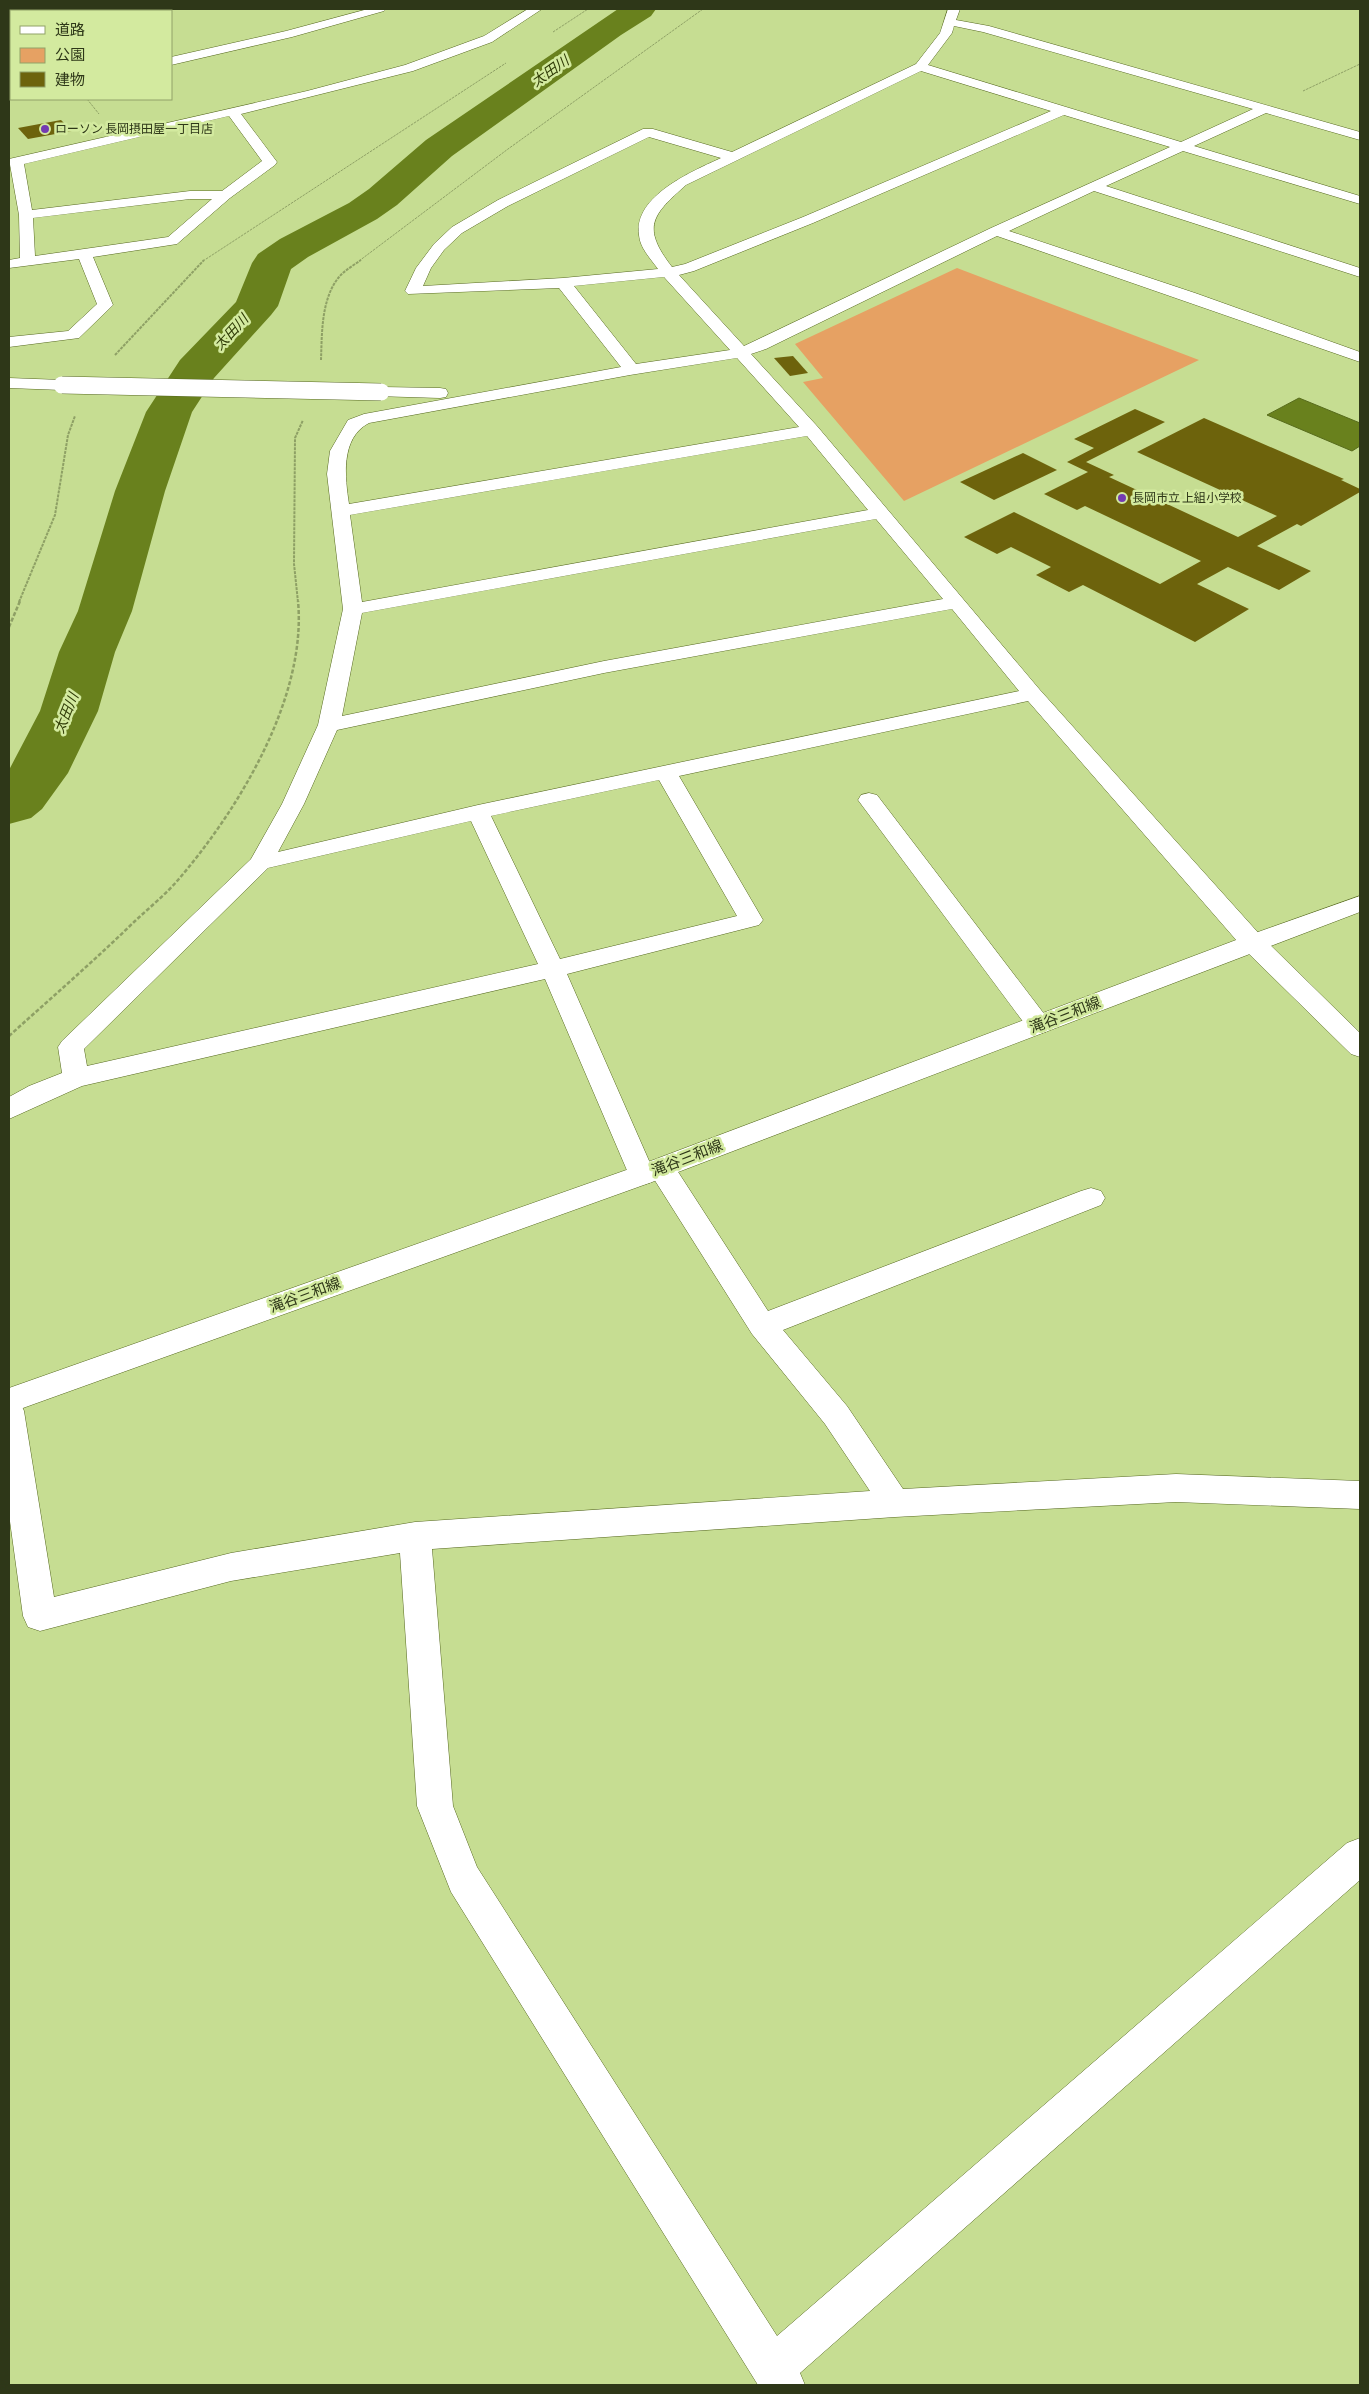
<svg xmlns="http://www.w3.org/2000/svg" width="1369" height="2394" font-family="'Alegreya Sans','Noto Sans JP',sans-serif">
<rect width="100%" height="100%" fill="#c6dd92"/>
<polygon fill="#e6a163" points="957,268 1199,360 904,501 803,382 823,378 795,344"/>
<polygon fill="#69811d" stroke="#576b1c" points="1299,398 1360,423 1360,446 1352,451 1267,415"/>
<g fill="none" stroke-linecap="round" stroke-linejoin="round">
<polygon fill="#69811d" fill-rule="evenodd" points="618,9 656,9 651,16 621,35 452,156 397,205 377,219 308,257 291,269 278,306 271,315 214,378 192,412 165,491 132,611 115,652 98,711 68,773 42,809 31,818 9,824 9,770 40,711 59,652 78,611 115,491 146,412 180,360 236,302 252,263 258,254 280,239 349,203 369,189 426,140"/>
</g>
<g fill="#6d630c">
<polygon points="61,120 72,131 28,139 18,128"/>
<polygon points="793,356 808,373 790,376 774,358"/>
<polygon points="1135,409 1165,422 1086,462 1114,475 1109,477 1238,537 1277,516 1137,452 1204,418 1344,479 1341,480 1360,489 1360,492 1301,526 1297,524 1257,546 1311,571 1279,590 1228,567 1197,584 1249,609 1195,642 1083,585 1069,592 1036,575 1051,567 1011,547 997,554 964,537 1014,512 1160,584 1201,561 1085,506 1077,510 1044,494 1088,472 1067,462 1094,448 1074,439"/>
<polygon points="1023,453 1057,470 994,500 960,482"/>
</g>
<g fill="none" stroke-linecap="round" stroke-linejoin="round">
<defs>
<g id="minor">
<polygon points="368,9 386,9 384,11 292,37 171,65 171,57 286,31"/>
<path d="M 528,9 L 542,9 L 492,42 L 413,71 L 241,114 L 277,162 L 275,165 L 230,198 L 177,244 L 93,257 L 113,305 L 79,338 L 9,347 L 9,337 L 68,331 L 97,304 L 79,259 L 9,268 L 9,260 L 20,258 L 19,215 L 9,159 L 307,91 L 405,65 L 484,36 ZM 229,116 L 262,161 L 222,191 L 190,191 L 32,210 L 24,164 ZM 190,199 L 212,199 L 168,237 L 35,256 L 33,218 Z"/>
<path d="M 948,9 L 960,9 L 956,20 L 989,26 L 1360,132 L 1360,140 L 1266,113 L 1194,146 L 1360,196 L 1360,204 L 1183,151 L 1106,186 L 1360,268 L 1360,277 L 1094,191 L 1009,231 L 1195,293 L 1360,352 L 1360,362 L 997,236 L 766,349 L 751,354 L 817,426 L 1040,690 L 1262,937 L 1360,1033 L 1360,1057 L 1351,1054 L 1244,949 L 1028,701 L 679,776 L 763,920 L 759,925 L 567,974 L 650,1163 L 661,1158 L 671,1161 L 768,1311 L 1081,1191 L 1091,1188 L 1101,1191 L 1105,1198 L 1101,1205 L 783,1330 L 847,1406 L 903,1489 L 1176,1474 L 1360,1481 L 1360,1509 L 1176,1502 L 895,1517 L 432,1549 L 453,1806 L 477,1867 L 777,2336 L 1347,1843 L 1360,1838 L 1360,1880 L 800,2373 L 805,2385 L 758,2385 L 451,1892 L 417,1806 L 400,1553 L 231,1581 L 40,1631 L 28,1627 L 23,1616 L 9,1514 L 9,1398 L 20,1402 L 24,1411 L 54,1597 L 231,1553 L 415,1522 L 870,1491 L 825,1424 L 752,1334 L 654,1179 L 652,1182 L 642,1185 L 632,1182 L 545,979 L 82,1086 L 9,1119 L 9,1097 L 29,1086 L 62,1073 L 58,1047 L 62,1041 L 251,859 L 282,804 L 318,725 L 343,609 L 327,474 L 330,451 L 348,420 L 364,414 L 621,367 L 559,288 L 408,294 L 405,291 L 416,268 L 434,244 L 452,227 L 498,200 L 643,129 L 653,129 L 732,152 L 916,64 L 940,33 ZM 954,26 L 983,32 L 1253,109 L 1181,142 L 928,65 L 952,33 ZM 921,71 L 1051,111 L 803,217 L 685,264 L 672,267 C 641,227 652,215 686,185 ZM 1064,115 L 1170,147 L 991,228 L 744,346 L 679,275 L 694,271 L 813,223 ZM 649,137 L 721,158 C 693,171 633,196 639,235 C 640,248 650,258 658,269 L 563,278 L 423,286 L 431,268 L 444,250 L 462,233 L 508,206 ZM 664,277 L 730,350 L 636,364 L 574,286 ZM 737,358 L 799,427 L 349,504 C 345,478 340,438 369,423 L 630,375 ZM 807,436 L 868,510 L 362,602 L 350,515 ZM 876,519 L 943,599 L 604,661 L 342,716 L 362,613 ZM 952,609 L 1019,691 L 478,805 L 278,852 L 304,804 L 337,730 L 604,673 ZM 659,780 L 737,916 L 560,959 L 491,816 ZM 471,821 L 538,964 L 87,1066 L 84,1049 L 268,868 Z"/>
<polygon points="11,89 11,97 9,98 9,90"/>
<polygon points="9,378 62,380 68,381 70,385 68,389 62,390 9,388"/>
<polygon points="381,387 440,388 446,389 448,393 446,397 440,398 375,396 373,392 375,388"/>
<polygon points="869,793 877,795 1048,1019 1052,1025 1048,1031 1039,1034 1030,1031 858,800 861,795"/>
</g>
<polygon id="major" points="1360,896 1360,912 652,1182 9,1413 9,1388 632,1168 1244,937"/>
</defs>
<use href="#minor" stroke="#576921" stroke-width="1"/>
<use href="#major" stroke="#576921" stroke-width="1"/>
<g stroke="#8ea065" stroke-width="1" stroke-dasharray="2.5 1" stroke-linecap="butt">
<polyline points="28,9 30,11"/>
<polyline points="141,11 160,9"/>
<polyline points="9,29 11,28"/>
<polyline points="553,32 588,9"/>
<polyline points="1303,91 1360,64"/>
<polyline points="87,99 99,114"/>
<polyline points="203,261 506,63"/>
<polyline points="359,261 508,149 703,9"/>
</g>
<g stroke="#8ea065" stroke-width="2" stroke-dasharray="3 1" stroke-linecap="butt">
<polyline points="115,355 204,260"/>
<path d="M 321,360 C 322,333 321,299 339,277 C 345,270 354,265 361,260"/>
<polyline points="19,602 55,515 68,435 75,416"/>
<polyline points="298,602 294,564 295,438 303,420"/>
</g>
<g stroke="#8ea065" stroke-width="2.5" stroke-dasharray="4 2" stroke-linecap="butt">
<polyline points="9,627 20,601"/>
<path d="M 9,1036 C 51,998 94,961 135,921 C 149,908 165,895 178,880 C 239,809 307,697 298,601"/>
</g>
<use href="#minor" fill="#fff" fill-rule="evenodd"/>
<use href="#major" fill="#fff" fill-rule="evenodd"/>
<defs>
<polyline id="minor-bridge" points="62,385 381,392"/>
</defs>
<use href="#minor-bridge" stroke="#576921" stroke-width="18" stroke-linecap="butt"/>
<use href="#minor-bridge" stroke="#fff" stroke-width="17"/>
</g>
<g fill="#743bb2" stroke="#d3ea9f" stroke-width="2">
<circle cx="45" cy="129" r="5"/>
<circle cx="1122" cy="498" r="5"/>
</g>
<g text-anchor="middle" stroke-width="5" stroke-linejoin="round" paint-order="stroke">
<g font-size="12" fill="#2e3718" stroke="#d3ea9f" text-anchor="start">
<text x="55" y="133">ローソン 長岡摂田屋一丁目店</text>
<text x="1132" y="502">長岡市立 上組小学校</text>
</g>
<g font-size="14" font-style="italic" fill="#2f3b06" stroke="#d3ea9f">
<text transform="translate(550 71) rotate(-35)" y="5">太田川</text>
<text transform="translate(231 332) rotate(-47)" y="5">太田川</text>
<text transform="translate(66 713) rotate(-68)" y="5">太田川</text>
</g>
<g font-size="15" fill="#2e3718" stroke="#d3ea9f">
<text transform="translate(1065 1015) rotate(-21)" y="5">滝谷三和線</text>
<text transform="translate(687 1158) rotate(-21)" y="5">滝谷三和線</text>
<text transform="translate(305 1295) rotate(-20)" y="5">滝谷三和線</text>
</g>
</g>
<rect width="1369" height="2394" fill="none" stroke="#2e3718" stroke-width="20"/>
<rect x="10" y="10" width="162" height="90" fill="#d3ea9f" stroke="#91a269"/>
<rect x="20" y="26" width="25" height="8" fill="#ffffff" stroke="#91a269"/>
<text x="55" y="35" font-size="15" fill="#2e3718">道路</text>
<rect x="20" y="48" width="25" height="15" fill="#e6a163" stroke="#91a269"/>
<text x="55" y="60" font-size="15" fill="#2e3718">公園</text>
<rect x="20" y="72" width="25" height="15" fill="#6d630c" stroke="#91a269"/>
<text x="55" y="85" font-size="15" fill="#2e3718">建物</text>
</svg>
